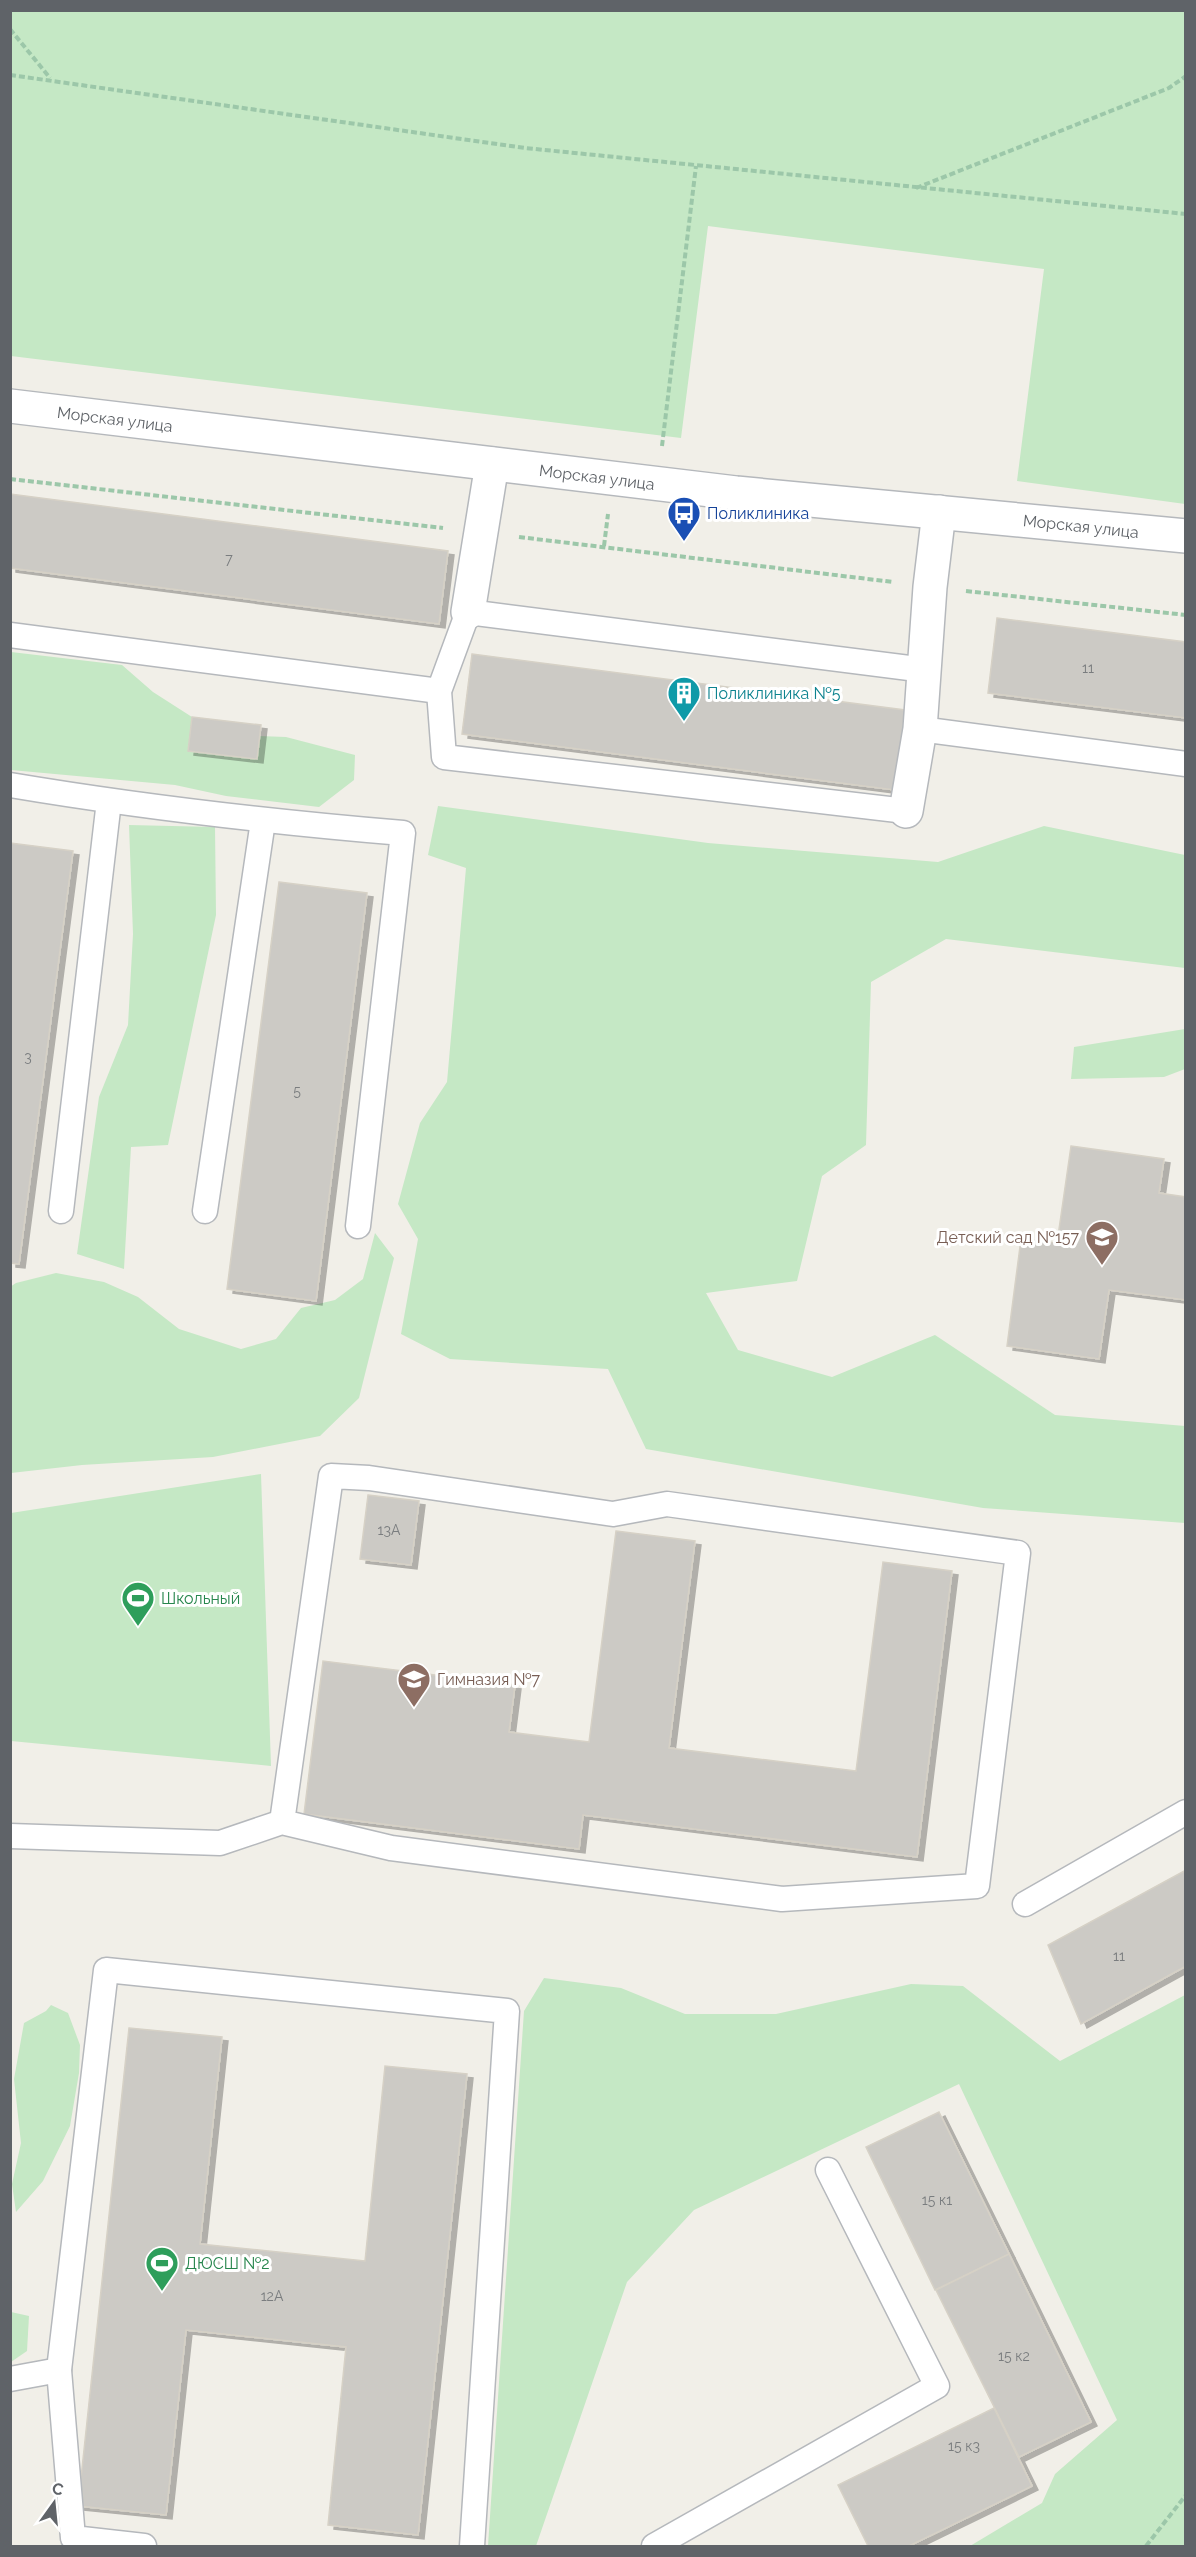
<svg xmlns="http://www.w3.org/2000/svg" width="1196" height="2557" font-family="Raleway,sans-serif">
<defs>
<filter id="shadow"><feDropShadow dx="6" dy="4" stdDeviation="0" flood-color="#0004"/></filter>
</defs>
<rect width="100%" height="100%" fill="#f1efe8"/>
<g fill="#c5e8c5">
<polygon points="11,10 1185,11 1185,504 1017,481 1044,269 708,226 681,438 11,356"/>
<polygon points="11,652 122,665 153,692 192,717 188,751 256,759 259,736 286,737 355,755 354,780 319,807 226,796 175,785 11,770"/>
<polygon points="438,806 708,843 938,862 1044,826 1185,855 1185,968 946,939 871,982 866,1145 822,1176 797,1281 706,1293 738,1350 832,1377 935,1335 1055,1415 1185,1426 1185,1523 983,1508 646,1449 608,1369 450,1359 401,1334 418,1239 398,1204 420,1123 447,1082 466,868 428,855"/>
<polygon points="129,825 215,827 216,915 168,1145 131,1147 124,1269 77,1254 99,1097 128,1025 133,934"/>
<polygon points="1185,1029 1185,1069 1164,1077 1071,1079 1074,1047"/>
<polygon points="375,1233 394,1258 359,1398 320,1436 213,1457 82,1465 11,1473 10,1287 16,1283 56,1273 104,1282 138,1297 179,1329 241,1349 276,1339 301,1308 335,1300 363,1279"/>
<polygon points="261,1474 271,1766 11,1741 11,1513"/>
<polygon points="544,1978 621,1988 685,2014 776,2014 911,1984 963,1986 1060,2061 1185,1995 1185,2546 970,2546 1042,2503 1055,2474 1117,2420 959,2084 694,2210 627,2282 536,2546 488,2546 524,2011"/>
<polygon points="51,2005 68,2013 80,2045 79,2073 70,2126 43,2181 16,2212 12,2184 21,2143 14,2079 24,2023 46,2011"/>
<polygon points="11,2312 29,2316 27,2351 11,2362"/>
</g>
<g fill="#cccac5" stroke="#d6d1c6" stroke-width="1.5" filter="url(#shadow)">
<polygon points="10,494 448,551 439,624 10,568"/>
<polygon points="997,618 1186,642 1186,718 988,693"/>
<polygon points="472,654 905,710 895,790 462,734"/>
<polygon points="192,717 261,725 257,759 188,751"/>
<polygon points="10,843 73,851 19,1264 10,1263"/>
<polygon points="279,882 367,893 316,1301 227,1289"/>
<polygon points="1071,1146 1164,1159 1159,1193 1186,1197 1186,1300 1109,1290 1099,1359 1007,1346 1021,1239 1057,1243"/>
<polygon points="368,1495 419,1501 411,1565 360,1559"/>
<polygon points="616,1531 695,1541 669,1748 856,1771 883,1562 952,1571 917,1857 583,1815 579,1849 304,1814 323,1661 515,1685 509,1732 589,1742"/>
<polygon points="1186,1870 1186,1966 1081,2024 1048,1945"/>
<polygon points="129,2028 222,2037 200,2244 365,2261 385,2066 467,2074 418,2535 328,2525 346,2347 186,2330 166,2515 78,2506"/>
<polygon points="939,2112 1009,2254 935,2290 866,2147"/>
<polygon points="1009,2254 1091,2422 1019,2457 936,2290"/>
<polygon points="994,2408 1032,2486 909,2546 868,2546 838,2485"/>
</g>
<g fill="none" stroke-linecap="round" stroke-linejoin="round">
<defs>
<g id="service">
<polyline points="10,635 439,691"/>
<polyline points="920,729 1186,764"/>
<path d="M 10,785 C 141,807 272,822 403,833 L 358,1226"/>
<polyline points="906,811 444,757 439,691 468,612 925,670"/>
<polyline points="61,1211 109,801"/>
<polyline points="205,1211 263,821"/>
<polyline points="10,1836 220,1843 282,1822 391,1848 782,1899 977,1886 1018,1553 667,1504 613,1514 369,1478 331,1476 282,1822"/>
<polyline points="1025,1904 1186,1812"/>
<polyline points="59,2370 106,1970 507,2011 472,2546"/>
<polyline points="10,2379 59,2370 73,2538 144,2546"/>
<polyline points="654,2546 937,2386 828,2170"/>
</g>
<g id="minor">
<polyline points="468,612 492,464"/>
<polyline points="906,811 920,729 930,587 939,512"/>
</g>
<polyline id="tertiary" points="10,406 736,493 1186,536"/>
</defs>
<use href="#service" stroke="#b5b8bc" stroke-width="27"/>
<use href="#minor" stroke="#b5b8bc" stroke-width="36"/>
<use href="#tertiary" stroke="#b5b8bc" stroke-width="36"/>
<g stroke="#9cc7a9" stroke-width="4" stroke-dasharray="6 3" stroke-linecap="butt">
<polyline points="10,29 50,78"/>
<polyline points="10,75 525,148 1186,214"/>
<polyline points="916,188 1169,88 1186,76"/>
<polyline points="662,446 696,166"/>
<polyline points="10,479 443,528"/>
<polyline points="519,537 893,582"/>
<polyline points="604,546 608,514"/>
<polyline points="966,591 1186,615"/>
<polyline points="1146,2546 1186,2495"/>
</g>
<use href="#service" stroke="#fff" stroke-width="24"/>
<use href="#minor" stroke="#fff" stroke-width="33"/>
<use href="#tertiary" stroke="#fff" stroke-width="33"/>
</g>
<defs>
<symbol id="bus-pin" viewBox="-11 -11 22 30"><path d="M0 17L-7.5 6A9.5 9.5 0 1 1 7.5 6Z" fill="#1a4fb4" stroke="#fff"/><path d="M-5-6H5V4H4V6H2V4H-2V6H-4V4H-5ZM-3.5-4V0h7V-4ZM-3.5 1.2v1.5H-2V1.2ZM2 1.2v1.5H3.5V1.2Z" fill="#fff"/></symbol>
<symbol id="building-pin" viewBox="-11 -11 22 30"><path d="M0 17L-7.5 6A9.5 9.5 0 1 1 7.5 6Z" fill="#0f9aa8" stroke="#fff"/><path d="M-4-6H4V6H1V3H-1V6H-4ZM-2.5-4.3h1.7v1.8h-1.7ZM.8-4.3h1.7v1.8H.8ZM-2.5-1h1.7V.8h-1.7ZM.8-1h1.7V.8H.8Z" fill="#fff"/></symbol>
<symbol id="school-pin" viewBox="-11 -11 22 30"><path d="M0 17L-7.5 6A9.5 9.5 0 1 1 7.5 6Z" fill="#8d6e63" stroke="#fff"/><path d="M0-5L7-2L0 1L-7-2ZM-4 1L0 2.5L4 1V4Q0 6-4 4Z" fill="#fff"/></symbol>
<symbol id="stadium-pin" viewBox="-11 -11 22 30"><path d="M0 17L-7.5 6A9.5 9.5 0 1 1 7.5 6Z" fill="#2e9e5b" stroke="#fff"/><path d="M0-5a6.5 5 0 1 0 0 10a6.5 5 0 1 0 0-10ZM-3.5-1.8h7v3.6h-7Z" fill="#fff"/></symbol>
</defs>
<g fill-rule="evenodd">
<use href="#bus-pin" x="665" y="494" width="38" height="52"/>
<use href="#building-pin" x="665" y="674" width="38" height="52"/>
<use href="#school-pin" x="1083" y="1218" width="38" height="52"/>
<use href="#stadium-pin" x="119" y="1579" width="38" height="52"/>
<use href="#school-pin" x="395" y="1660" width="38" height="52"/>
<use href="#stadium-pin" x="143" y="2244" width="38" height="52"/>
</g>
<g text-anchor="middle" stroke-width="6" stroke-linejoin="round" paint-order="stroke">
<g font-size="14" fill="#7a7d7f">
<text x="229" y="564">7</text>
<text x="1088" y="673">11</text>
<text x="28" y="1062">3</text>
<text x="297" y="1096">5</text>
<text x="389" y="1535">13А</text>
<text x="1119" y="1961">11</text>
<text x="937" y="2205">15 к1</text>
<text x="272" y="2301">12А</text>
<text x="1014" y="2361">15 к2</text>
<text x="964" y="2451">15 к3</text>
</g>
<g font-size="16" fill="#5f6368" stroke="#fff">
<text transform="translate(115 419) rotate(7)" y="6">Морская улица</text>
<text transform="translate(597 477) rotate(7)" y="6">Морская улица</text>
<text transform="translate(1081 526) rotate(6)" y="6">Морская улица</text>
</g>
<g font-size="16" fill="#164399" stroke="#fff" text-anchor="start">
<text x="707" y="519">Поликлиника</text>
</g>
<g font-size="16" fill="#0d838f" stroke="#fff" text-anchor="start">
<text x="707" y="699">Поликлиника №5</text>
</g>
<g font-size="16" fill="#785e54" stroke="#fff" text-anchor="end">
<text x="1079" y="1243">Детский сад №157</text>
<text x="437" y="1685" text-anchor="start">Гимназия №7</text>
</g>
<g font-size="16" fill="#27864d" stroke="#fff" text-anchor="start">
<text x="161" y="1604">Школьный</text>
<text x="185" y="2269">ДЮСШ №2</text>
</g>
</g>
<rect width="1196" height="2557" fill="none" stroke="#5f6368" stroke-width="24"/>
<g transform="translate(54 2503) rotate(15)" stroke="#ffffff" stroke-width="4.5" paint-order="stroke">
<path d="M0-4.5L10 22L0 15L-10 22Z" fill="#5f6368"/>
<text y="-9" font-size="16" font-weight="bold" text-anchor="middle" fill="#5f6368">С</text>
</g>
</svg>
